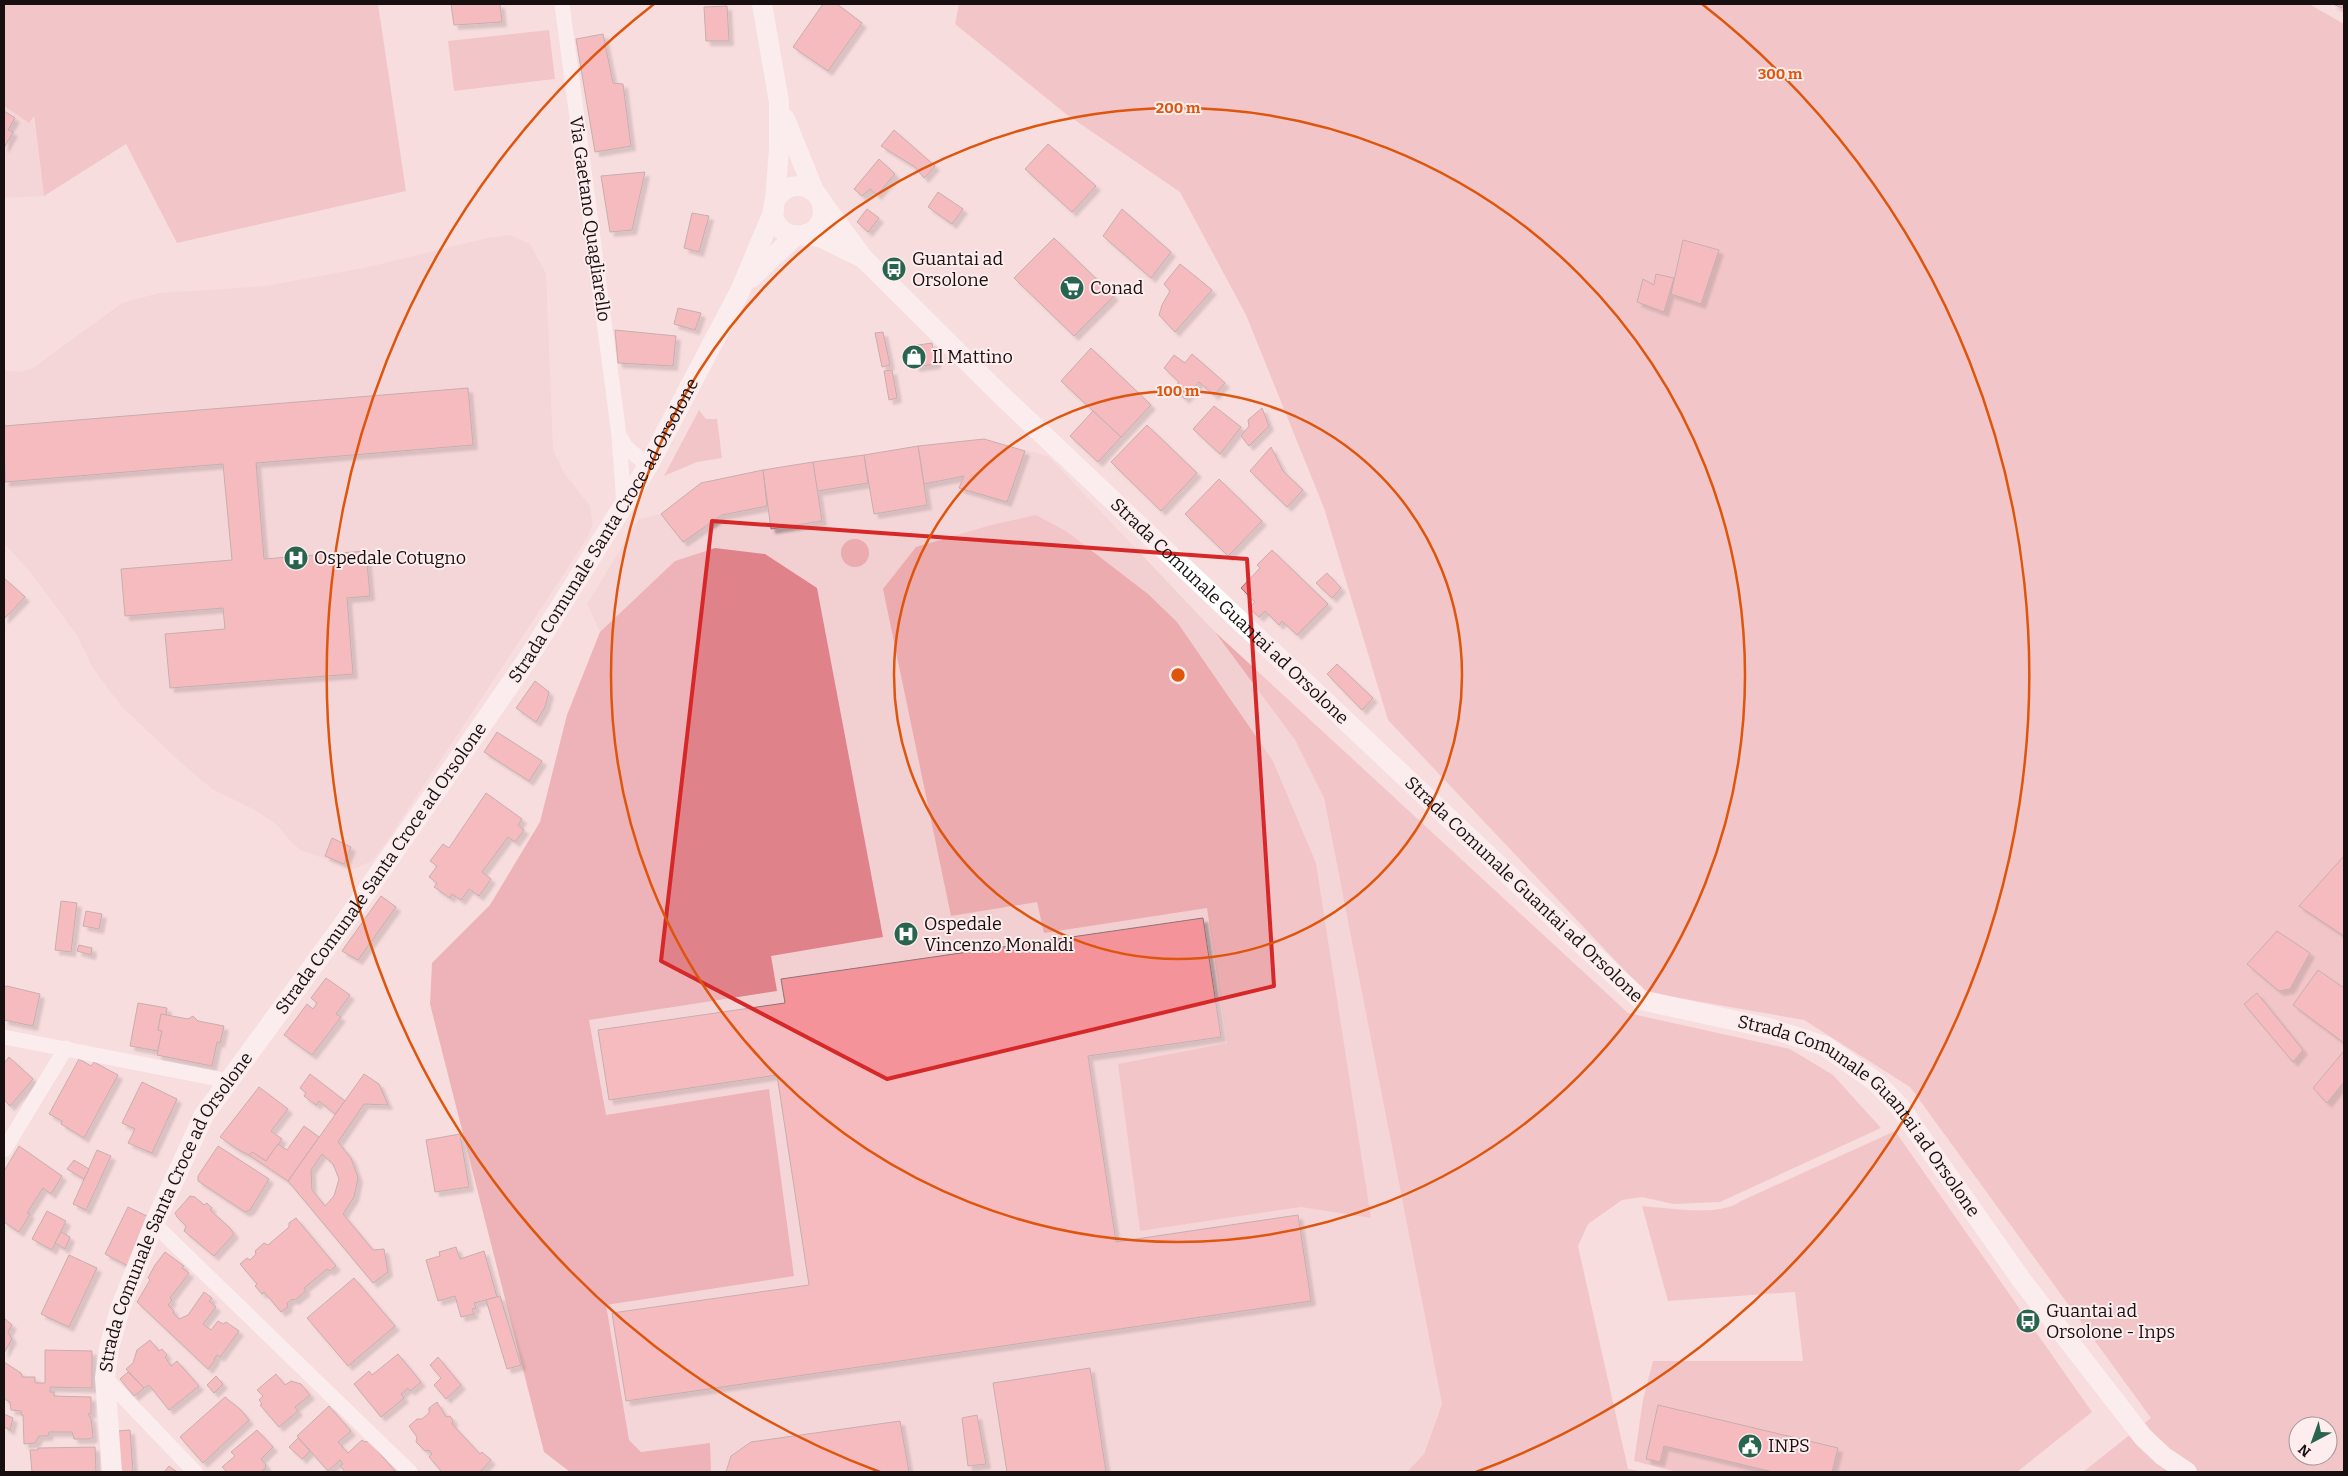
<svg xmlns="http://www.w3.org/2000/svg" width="2348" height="1476" font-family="Bitter,serif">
<defs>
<filter id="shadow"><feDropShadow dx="4.5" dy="4.5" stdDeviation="1" flood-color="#0004"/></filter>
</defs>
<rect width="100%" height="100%" fill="#f8ddde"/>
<g fill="#f2cfd0">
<polygon points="4,68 33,115 44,196 4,198"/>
<polygon points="510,235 530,244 546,274 553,449 564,473 590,506 593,524 587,538 562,577 385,844 372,861 354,869 300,850 290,841 277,825 255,810 212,789 179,761 121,706 93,668 76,634 31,573 4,543 4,370 21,372 33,368 122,303 159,293 266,286 368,267 487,238"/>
<polygon points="984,439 1048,456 1215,632 1295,740 1324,798 1442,1404 1424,1454 1407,1472 574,1472 432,963 490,905 540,822 567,715 600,632 587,604 639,519 661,514 701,483 864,455"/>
</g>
<g fill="#ecabae" fill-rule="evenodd">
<polygon points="4,4 378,4 406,191 177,243 126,144 44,196 34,116 29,123 4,106"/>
<path d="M 959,4 L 2309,4 L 2344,24 L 2344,1472 L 2083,1472 L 2151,1418 L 1910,1087 L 1804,1020 L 1645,992 L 1388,720 L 1324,508 L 1246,315 L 1180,192 L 1066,114 L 955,24 ZM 2298,1426 L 2328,1426 L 2328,1456 L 2298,1456 Z"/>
<polygon points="549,30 555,79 454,91 448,41"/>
<polygon points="699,410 706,419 717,419 722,458 697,462 664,476"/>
<polygon points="1036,515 1066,531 1148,594 1177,622 1273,761 1316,863 1371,1218 1301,1207 1140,1231 1118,1064 1227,1043 1207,908 1044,933 1037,902 951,916 883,589 916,547 991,525"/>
<circle cx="855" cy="553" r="14"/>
<polygon points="1215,632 1628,1013 1790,1049 1833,1075 1881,1128 1720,1202 1673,1204 1642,1197 1622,1200 1588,1224 1578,1246 1628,1469 1645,1472 1407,1472 1424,1454 1442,1404 1324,798 1295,740"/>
<path d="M 1895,1131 L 2092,1412 L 2017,1472 L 1677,1472 L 1634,1461 L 1643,1400 L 1653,1361 L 1803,1361 L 1795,1292 L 1668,1301 L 1642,1206 C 1668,1208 1721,1217 1741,1201 Z"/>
</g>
<polygon fill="#e08289" points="715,548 765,554 817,588 883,937 771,956 777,991 589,1020 606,1115 769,1089 794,1276 606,1305 629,1440 641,1452 710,1443 711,1472 570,1472 544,1452 430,1004 432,963 490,905 540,822 567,715 600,632 675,561"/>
<g fill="#f4939a" stroke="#8c7576" fill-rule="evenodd" filter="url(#shadow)">
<polygon points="451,4 500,4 502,22 454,25"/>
<polygon points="823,4 837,4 862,23 828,71 793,47"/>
<polygon points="2333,4 2344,4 2342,8"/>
<polygon points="727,6 729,41 706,41 704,7"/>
<polygon points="603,34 613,83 623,84 631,146 595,152 576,39"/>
<polygon points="4,111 15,118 8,130 13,132 4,148"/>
<polygon points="894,130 935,166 924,178 915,167 881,146"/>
<polygon points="1048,144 1096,186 1072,212 1025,169"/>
<polygon points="879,159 895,174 877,195 870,189 862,196 854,189"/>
<polygon points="645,172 632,230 610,232 601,176"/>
<polygon points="938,192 963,209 952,224 928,207"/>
<polygon points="867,209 879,218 868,232 857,222"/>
<polygon points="1122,209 1171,252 1151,278 1103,236"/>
<polygon points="692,213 709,216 699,252 684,248"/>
<polygon points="1054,238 1114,296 1074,336 1014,278"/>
<polygon points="1683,240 1719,250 1701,304 1671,294"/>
<polygon points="1180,264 1212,290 1175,332 1159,315 1162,305 1170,291 1164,284"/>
<polygon points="1656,274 1674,278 1664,312 1637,302 1643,279 1654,285"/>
<polygon points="678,308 701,313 695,330 674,324"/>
<polygon points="615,330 676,336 673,366 618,363"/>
<polygon points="883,332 890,365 882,367 875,333"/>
<polygon points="932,343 936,364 915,367 912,346"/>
<polygon points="1091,348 1151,405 1121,437 1061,381"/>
<polygon points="1192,354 1225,383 1214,395 1199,382 1185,399 1174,389 1179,382 1164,368 1174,355 1185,363"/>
<polygon points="892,370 897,398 889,400 884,371"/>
<polygon points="468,388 473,445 256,463 264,559 366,551 370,596 347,598 353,674 170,688 165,634 225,629 223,608 125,616 121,569 232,560 223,464 5,482 4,426"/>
<polygon points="1214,406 1241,427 1220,454 1193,429"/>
<polygon points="1262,408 1269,426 1249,446 1241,436 1249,426 1248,420"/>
<polygon points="1093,411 1121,437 1098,462 1070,436"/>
<polygon points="1147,425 1197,473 1161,511 1111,462"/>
<polygon points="984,439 1025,451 1007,502 959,488 964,476 924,484 918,446"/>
<polygon points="918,446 927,505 874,514 864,455"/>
<polygon points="1271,447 1283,471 1303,490 1287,507 1250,471"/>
<polygon points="864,455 868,483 817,491 813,462"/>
<polygon points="813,462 822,521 771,529 763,470"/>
<polygon points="763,470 767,506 722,515 683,542 661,514 701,483"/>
<polygon points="1219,479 1262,521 1228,556 1185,514"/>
<polygon points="1272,550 1328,604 1297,635 1282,621 1279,625 1265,611 1259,617 1249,608 1255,602 1241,588 1260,568 1257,565"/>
<polygon points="1327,573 1341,588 1332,598 1316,583"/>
<polygon points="4,578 25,597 4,619"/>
<polygon points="1337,664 1373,698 1362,710 1327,674"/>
<polygon points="535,681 549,692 545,707 536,722 516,708"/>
<polygon points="497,732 542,761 529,781 484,752"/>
<polygon points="486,793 522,819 518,825 524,830 515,842 508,837 482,872 491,879 479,896 469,889 461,900 452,894 450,898 434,887 437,883 429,877 437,866 430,861 443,844 449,848"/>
<polygon points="332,838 351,847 344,864 325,856"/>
<polygon points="2344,856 2344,936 2299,906"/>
<polygon points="381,896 396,907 358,960 342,951"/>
<polygon points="61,901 77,903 71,952 55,950"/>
<polygon points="86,911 102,914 99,929 83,926"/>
<polygon points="1203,918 1221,1037 1088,1056 1116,1242 1298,1215 1311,1301 626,1401 612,1313 809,1285 777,1075 609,1100 598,1030 785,1003 781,979"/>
<polygon points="2277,931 2310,953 2290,989 2279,991 2247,964"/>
<polygon points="79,945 92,948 91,955 77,951"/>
<polygon points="2318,970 2344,988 2344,1043 2293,1005"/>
<polygon points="326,978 350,995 336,1014 341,1017 312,1055 284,1035 307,1004 313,1009 317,1003 311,998"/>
<polygon points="7,986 40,994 33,1026 4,1020 4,987"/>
<polygon points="2257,993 2303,1050 2293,1062 2244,1004"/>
<polygon points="138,1003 167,1008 166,1015 161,1014 158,1030 162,1031 158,1051 130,1046"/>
<polygon points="161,1014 188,1019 193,1016 198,1021 224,1026 220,1043 217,1042 212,1066 157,1055 162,1031 158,1030"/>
<polygon points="2344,1051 2344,1082 2327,1103 2313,1088"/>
<polygon points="9,1057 33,1079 10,1106 4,1100 4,1063"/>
<polygon points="79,1059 91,1066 94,1062 118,1075 84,1138 61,1124 62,1121 49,1114"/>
<polygon points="310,1074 345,1101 335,1114 319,1101 316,1105 304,1096 306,1093 300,1088"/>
<path d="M 364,1074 L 379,1084 L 388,1105 L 364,1104 L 338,1142 L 351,1158 L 358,1178 L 354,1197 L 343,1214 L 373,1250 L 384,1249 L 388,1272 L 373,1283 L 288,1181 ZM 322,1154 L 333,1164 L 339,1179 L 334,1196 L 325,1206 L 312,1190 L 311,1170 Z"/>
<polygon points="142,1082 177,1099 152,1153 128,1143 135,1129 122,1123"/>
<polygon points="259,1087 288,1109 271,1131 282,1139 266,1161 252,1152 249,1155 237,1149 220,1137"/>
<polygon points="304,1126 319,1137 288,1181 249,1155 252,1152 266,1161 278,1144 287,1150"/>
<polygon points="460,1134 469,1187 435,1192 426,1140"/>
<polygon points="19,1146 62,1176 51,1194 43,1188 27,1213 30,1214 19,1232 4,1222 4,1171"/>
<polygon points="218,1146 269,1179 250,1210 245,1212 198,1181 198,1176"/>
<polygon points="97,1150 111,1156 86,1210 73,1204"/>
<polygon points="74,1160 89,1169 84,1179 67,1169"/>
<polygon points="190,1196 195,1197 204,1205 207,1203 212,1208 210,1210 230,1228 234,1234 214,1256 184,1231 186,1226 177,1217 175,1213"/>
<polygon points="128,1207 149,1217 128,1266 105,1254"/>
<polygon points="47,1211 66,1221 52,1250 32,1239"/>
<polygon points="296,1218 336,1266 330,1271 327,1269 304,1288 306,1291 295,1300 292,1299 287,1303 288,1307 281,1312 264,1292 262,1294 255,1286 257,1284 240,1264 247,1258 250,1260 256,1254 255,1251 264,1243 268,1245 289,1227 289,1223"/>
<polygon points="61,1232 70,1237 65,1249 55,1243"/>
<polygon points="456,1247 460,1259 484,1251 497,1297 474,1303 476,1308 472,1309 474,1314 461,1317 455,1296 438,1301 426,1260 440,1256 439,1252"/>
<polygon points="165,1252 184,1266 182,1268 189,1273 170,1298 172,1300 168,1305 174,1311 173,1313 179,1319 188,1315 204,1292 212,1298 209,1301 216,1307 203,1324 211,1330 218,1321 223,1324 226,1322 239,1331 220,1357 217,1355 214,1359 215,1360 208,1369 137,1302 150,1280 148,1278 155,1265"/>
<polygon points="69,1255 97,1268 69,1327 41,1314"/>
<polygon points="354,1278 395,1326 348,1366 307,1318"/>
<polygon points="500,1296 521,1365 507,1369 486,1300"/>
<polygon points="4,1318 12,1325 8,1332 12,1339 4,1353"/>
<polygon points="150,1340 159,1351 162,1349 167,1355 165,1357 171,1366 177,1361 199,1386 169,1410 149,1385 144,1388 126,1369 133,1363 137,1350"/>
<polygon points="45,1350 92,1351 92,1388 50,1387 50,1392 54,1392 54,1396 91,1397 91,1413 88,1414 91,1419 93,1437 90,1439 74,1439 72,1432 49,1432 48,1436 39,1436 35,1443 24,1444 23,1415 21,1415 21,1411 11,1410 10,1402 4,1399 4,1362 21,1373 22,1377 35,1377 35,1383 45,1383"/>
<polygon points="398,1354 421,1382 410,1391 408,1388 401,1394 404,1398 381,1417 354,1384 369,1371 372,1375"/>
<polygon points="438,1357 461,1385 446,1399 434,1385 441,1378 430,1365"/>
<polygon points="1090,1368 1106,1472 1007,1472 993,1383"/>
<polygon points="128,1372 144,1388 134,1396 120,1379"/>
<polygon points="276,1374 285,1385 291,1381 301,1384 310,1395 295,1407 298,1411 279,1427 260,1405 262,1404 259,1400 263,1396 257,1390"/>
<polygon points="216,1376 223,1384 214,1393 207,1385"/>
<polygon points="225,1397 241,1410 249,1420 203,1463 180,1437"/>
<polygon points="437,1402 446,1417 450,1416 453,1420 452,1424 480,1454 482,1452 491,1460 480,1472 442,1472 429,1457 432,1454 429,1450 425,1451 416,1442 417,1437 409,1426 417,1419 422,1419 429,1413 429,1408"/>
<polygon points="1658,1405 1838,1448 1832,1472 1773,1472 1664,1446 1660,1462 1646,1459"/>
<polygon points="329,1406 351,1431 338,1442 348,1453 362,1440 365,1442 369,1441 396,1472 345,1472 340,1466 343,1464 340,1460 328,1471 297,1436"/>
<polygon points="4,1414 13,1418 10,1430 4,1427"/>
<polygon points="977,1415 986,1464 968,1466 962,1418"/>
<polygon points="900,1421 909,1472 726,1472 731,1456 751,1442"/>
<polygon points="130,1430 133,1472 119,1472 116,1431"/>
<polygon points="257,1430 273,1447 261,1459 266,1465 265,1469 261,1472 227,1472 222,1467 235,1456 231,1452"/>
<polygon points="298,1438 310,1451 302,1459 289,1447"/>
<polygon points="95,1447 96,1472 32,1472 30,1450 38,1450 38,1448"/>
<polygon points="169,1466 177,1472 164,1472"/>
</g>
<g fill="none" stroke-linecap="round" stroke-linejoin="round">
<g stroke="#fff" stroke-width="15">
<polyline points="562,4 619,435 626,447 648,466"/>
<polyline points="619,436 624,506"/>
<polyline points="4,1037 229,1081"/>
<polyline points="4,1150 66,1048"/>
<polyline points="154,1224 410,1472"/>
<polyline points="105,1378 195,1472"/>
</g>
<g stroke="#fff" stroke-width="20">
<polyline points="762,4 779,102 779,149 775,201"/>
<polyline points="785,119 814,191"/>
<circle cx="798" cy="211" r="25"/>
<path id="s1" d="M 821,201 L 863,258 L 1000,394 L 1641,1000 L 1769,1028 L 1825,1046 L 1876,1082 L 1899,1106 L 2023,1282 L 2143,1437 L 2163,1456 L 2187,1472"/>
<polyline points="806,234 822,238 861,257"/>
<polyline points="751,278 796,235"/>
<path id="s2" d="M 112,1472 L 105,1378 L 109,1348 L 120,1309 L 154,1224 L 204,1115 L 348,918 L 527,660 L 648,466 L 740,291 L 774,210"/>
</g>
</g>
<path d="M0 0H2348V1476H0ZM 712,521 L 1247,559 L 1274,986 L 887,1079 L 661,961 Z" fill="#f8ddde" fill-opacity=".55" fill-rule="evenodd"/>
<path fill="none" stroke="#d62828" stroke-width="4" stroke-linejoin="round" d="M 712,521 L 1247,559 L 1274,986 L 887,1079 L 661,961 Z"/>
<g fill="none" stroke="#de550c" stroke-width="2.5">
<circle cx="1178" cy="675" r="284"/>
<circle cx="1178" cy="675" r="567"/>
<path d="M880 1472A851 851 0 0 1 654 4M1702 4A851 851 0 0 1 1476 1472"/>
</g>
<defs>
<symbol id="bus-disc" viewBox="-11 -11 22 22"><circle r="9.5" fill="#29644e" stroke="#feedee"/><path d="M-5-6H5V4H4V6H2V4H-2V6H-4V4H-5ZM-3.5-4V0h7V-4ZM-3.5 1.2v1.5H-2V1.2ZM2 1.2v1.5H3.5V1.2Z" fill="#fff"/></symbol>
<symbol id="supermarket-disc" viewBox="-11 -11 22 22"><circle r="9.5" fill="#29644e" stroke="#feedee"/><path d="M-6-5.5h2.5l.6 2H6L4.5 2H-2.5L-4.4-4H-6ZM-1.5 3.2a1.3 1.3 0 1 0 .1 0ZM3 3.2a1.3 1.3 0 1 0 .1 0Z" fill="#fff"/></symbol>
<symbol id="shop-disc" viewBox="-11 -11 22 22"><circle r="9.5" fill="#29644e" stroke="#feedee"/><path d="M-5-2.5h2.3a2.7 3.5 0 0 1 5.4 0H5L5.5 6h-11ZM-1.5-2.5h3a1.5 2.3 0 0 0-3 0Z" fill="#fff"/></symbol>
<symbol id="hospital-disc" viewBox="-11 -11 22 22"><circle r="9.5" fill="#29644e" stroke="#feedee"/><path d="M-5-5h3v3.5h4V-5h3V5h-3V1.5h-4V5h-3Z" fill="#fff"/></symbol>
<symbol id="civic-disc" viewBox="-11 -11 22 22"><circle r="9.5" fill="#29644e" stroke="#feedee"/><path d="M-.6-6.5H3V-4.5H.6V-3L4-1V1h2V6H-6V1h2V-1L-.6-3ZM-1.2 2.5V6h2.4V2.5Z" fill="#fff"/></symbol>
</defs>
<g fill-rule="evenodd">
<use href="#bus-disc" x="880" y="255" width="28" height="28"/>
<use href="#supermarket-disc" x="1058" y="274" width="28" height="28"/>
<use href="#shop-disc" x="900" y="343" width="28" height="28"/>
<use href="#hospital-disc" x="282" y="544" width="28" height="28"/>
<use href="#hospital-disc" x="892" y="920" width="28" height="28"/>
<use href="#bus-disc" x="2014" y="1307" width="28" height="28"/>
<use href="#civic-disc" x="1736" y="1432" width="28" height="28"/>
</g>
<g text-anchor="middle" stroke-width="4" stroke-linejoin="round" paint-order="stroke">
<g font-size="18" fill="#181010" stroke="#feedee">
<text transform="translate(590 219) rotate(82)" y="6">Via Gaetano Quagliarello</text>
<text dy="6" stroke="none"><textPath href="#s2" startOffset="1085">Strada Comunale Santa Croce ad Orsolone</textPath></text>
<text dy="6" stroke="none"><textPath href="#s1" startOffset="580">Strada Comunale Guantai ad Orsolone</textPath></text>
<text dy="6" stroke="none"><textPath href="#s2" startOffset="680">Strada Comunale Santa Croce ad Orsolone</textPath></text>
<text dy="6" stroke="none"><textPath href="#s1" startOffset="985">Strada Comunale Guantai ad Orsolone</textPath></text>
<text dy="6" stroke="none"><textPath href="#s1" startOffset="1405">Strada Comunale Guantai ad Orsolone</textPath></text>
<text dy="6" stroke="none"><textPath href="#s2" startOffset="276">Strada Comunale Santa Croce ad Orsolone</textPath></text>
</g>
<g font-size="18" fill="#181010" stroke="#feedee" text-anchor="start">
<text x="912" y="265">Guantai ad<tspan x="912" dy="21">Orsolone</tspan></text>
<text x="1090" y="294">Conad</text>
<text x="932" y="363">Il Mattino</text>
<text x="314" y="564">Ospedale Cotugno</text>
<text x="924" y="930">Ospedale<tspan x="924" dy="21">Vincenzo Monaldi</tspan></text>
<text x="2046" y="1317">Guantai ad<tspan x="2046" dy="21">Orsolone - Inps</tspan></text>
<text x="1768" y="1452">INPS</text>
</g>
</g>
<circle cx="1178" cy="675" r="8" fill="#de550c" stroke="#feedee" stroke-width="2.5"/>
<g font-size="15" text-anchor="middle" font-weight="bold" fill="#de550c" stroke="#feedee" stroke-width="4" stroke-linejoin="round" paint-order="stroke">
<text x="1780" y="79">300 m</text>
<text x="1178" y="113">200 m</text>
<text x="1178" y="396">100 m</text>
</g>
<rect width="2348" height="1476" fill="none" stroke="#181010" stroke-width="10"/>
<g transform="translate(2313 1441) rotate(221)"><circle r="24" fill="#feedee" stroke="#a29595"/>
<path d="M0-4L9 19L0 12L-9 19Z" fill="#29644e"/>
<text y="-8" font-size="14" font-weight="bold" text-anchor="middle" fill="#181010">N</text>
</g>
</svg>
